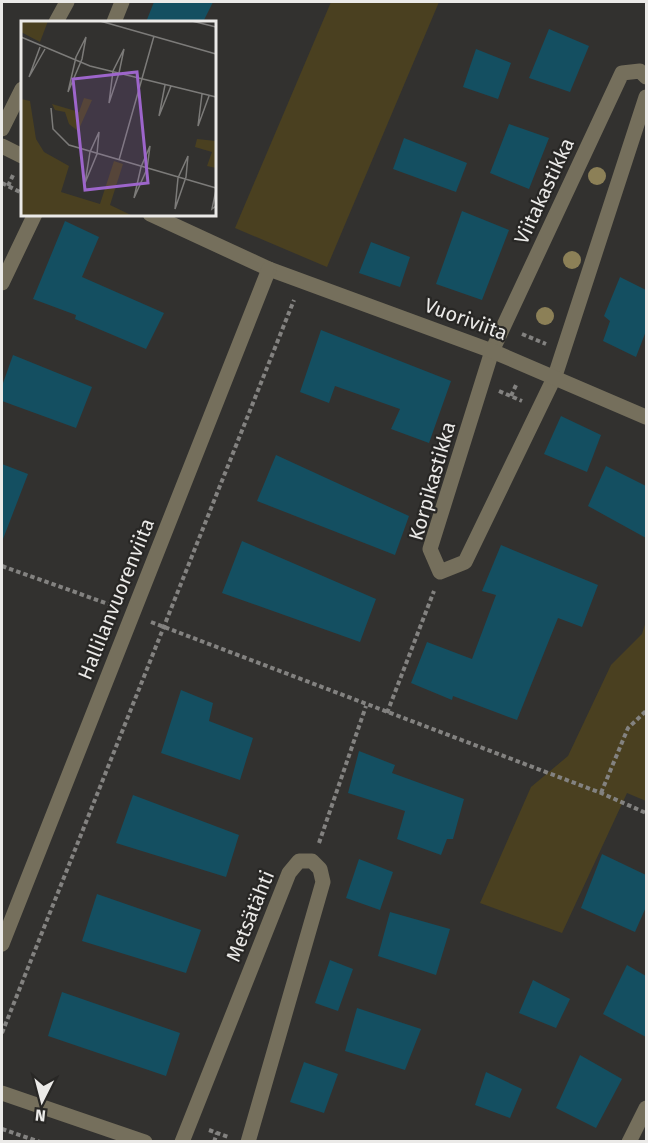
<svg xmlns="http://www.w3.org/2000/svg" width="648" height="1143" font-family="'Fira Sans',sans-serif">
<rect width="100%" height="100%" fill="#32312f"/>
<g fill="#4a4020">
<polygon points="331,2 439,2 327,267 235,228"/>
<polygon points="646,621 646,801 627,793 562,933 480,903 531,787 568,756 611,665 642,634"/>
</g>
<g fill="#144f61">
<polygon points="154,2 213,2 203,22 146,22"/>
<polygon points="549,29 589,46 570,92 529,78"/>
<polygon points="476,49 511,63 498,99 463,87"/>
<polygon points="509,124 549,138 529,189 490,173"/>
<polygon points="404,138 467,163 456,192 393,169"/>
<polygon points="462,211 509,230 482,300 436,284"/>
<polygon points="65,221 99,237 82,277 164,313 146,349 75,319 76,315 33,299"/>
<polygon points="371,242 410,257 400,287 359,273"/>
<polygon points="620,277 646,290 646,331 636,357 603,341 610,321 604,316"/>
<polygon points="321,330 451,381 429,443 391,429 400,409 335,386 329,403 300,392"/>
<polygon points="13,355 92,387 76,428 2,401 2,386"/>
<polygon points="561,416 601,435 587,472 544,454"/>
<polygon points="276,455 409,516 395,555 257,501"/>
<polygon points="2,464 28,474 3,539 2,539"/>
<polygon points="606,466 646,486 646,538 588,506"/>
<polygon points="242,541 376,599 360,642 222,593"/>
<polygon points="501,545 598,585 582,627 558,618 517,720 453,696 452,700 411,683 427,642 472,659 496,595 482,591"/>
<polygon points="181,690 213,703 209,721 253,738 240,780 161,753"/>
<polygon points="359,751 395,765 392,773 464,799 453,839 447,839 441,855 397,839 405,811 348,793"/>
<polygon points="133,795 239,835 226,877 116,843"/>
<polygon points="602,854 646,875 646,907 635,932 581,908"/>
<polygon points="359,859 393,872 380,910 346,898"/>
<polygon points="97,894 201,930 186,973 82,941"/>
<polygon points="390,912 450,929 436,975 378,956"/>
<polygon points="330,960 353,969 338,1011 315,1003"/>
<polygon points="627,965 646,976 646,1037 603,1014"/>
<polygon points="533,980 570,999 556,1028 519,1013"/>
<polygon points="62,992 180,1033 166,1076 48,1036"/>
<polygon points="357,1008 421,1029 405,1070 345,1051"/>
<polygon points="580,1055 622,1079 596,1128 556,1108"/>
<polygon points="304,1062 338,1074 324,1113 290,1102"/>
<polygon points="486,1072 522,1089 510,1118 475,1105"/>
</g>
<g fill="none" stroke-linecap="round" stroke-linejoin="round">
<g stroke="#838280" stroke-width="4" stroke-dasharray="4.5 3" stroke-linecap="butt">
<polyline points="2,183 22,193"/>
<polyline points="8,186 14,173"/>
<polyline points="522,334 546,344"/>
<polyline points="499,391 522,401"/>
<polyline points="511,396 517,383"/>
<polyline points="2,566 114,606"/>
<polyline points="151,622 601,793 646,813"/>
<polyline points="387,713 434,591"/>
<polyline points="601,793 628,728 646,711"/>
<polyline points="319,843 366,706"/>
<polyline points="2,1033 294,300"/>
<polyline points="2,1129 40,1142"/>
<polyline points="209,1130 228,1137"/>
<polyline points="214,1142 217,1133"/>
</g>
<g stroke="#756f5c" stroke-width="15">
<polyline points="56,22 67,2"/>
<polyline points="114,22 122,2"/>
<polyline points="646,77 640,71 622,73 492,351 430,549 440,572 465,562 555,376 646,97"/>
<polyline points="2,129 22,89"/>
<polyline points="2,146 22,156"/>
<polyline points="150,214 269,269 492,351 646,417"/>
<polyline points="2,283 35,214"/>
<polyline points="2,944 269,269"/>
<polyline points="2,1093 145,1142"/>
<polyline points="182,1142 289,873 299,861 312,861 320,869 323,882 248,1142"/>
<polyline points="629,1142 646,1108"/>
</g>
</g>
<g fill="#8c8057">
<circle cx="597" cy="176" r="9"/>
<circle cx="572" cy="260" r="9"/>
<circle cx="545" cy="316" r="9"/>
</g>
<g text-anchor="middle" stroke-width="4.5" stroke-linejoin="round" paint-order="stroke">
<g font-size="20" fill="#ebeae8" stroke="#282725">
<text transform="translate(544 191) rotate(-65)" y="7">Viitakastikka</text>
<text transform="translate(466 319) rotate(20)" y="7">Vuoriviita</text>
<text transform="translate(432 481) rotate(-74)" y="7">Korpikastikka</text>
<text transform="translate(116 599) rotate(-68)" y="7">Hallilanvuorenviita</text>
<text transform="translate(250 916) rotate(-68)" y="7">Metsätähti</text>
</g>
</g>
<g transform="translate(21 21)">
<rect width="195" height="195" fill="#32312f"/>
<path d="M 0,0 L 27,0 L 19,21 L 0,11 ZM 0,68 L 0,78 L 9,80 L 15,118 L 23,131 L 48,145 L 40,171 L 79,183 L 93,140 L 102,143 L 89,184 L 112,195 L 0,195 ZM 63,77 L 71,79 L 57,110 L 48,103 L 44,91 L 34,89 L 31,83 L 58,91 ZM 176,118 L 195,120 L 195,147 L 186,145 L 191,131 L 174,126 Z" fill="#4a4020"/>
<path fill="none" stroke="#7c7b79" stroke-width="1.5" d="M 79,0 L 195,33M 171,0 L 195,6M 0,16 L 69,45 L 195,76M 65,16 L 61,38 L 47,71 L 55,36 ZM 19,26 L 8,56 L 24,28M 103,28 L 98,52 L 88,82 L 92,50 ZM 144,64 L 138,95 L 150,65M 181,73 L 177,105 L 188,75M 30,87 L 32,108 L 48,124 L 195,167M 78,111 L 76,133 L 64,162 L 69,131 ZM 129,125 L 126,148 L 113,177 L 120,146 ZM 167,135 L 165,156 L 154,188 L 157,157 ZM 98,139 L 133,15M 195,169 L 191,188 L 195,185"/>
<path fill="#9d65cb" fill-opacity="0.15" stroke="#9d65cb" stroke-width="3" d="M 116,51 L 127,162 L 64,169 L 52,58 Z"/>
<rect width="195" height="195" fill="none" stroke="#ebeae8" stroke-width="3"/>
</g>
<rect width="648" height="1143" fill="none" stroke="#ebeae8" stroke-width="6"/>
<g transform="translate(42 1101) rotate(186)" stroke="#282725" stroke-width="4.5" paint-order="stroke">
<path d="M0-4.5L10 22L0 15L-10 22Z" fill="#ebeae8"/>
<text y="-9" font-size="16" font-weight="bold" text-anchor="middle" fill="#ebeae8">N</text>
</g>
</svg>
